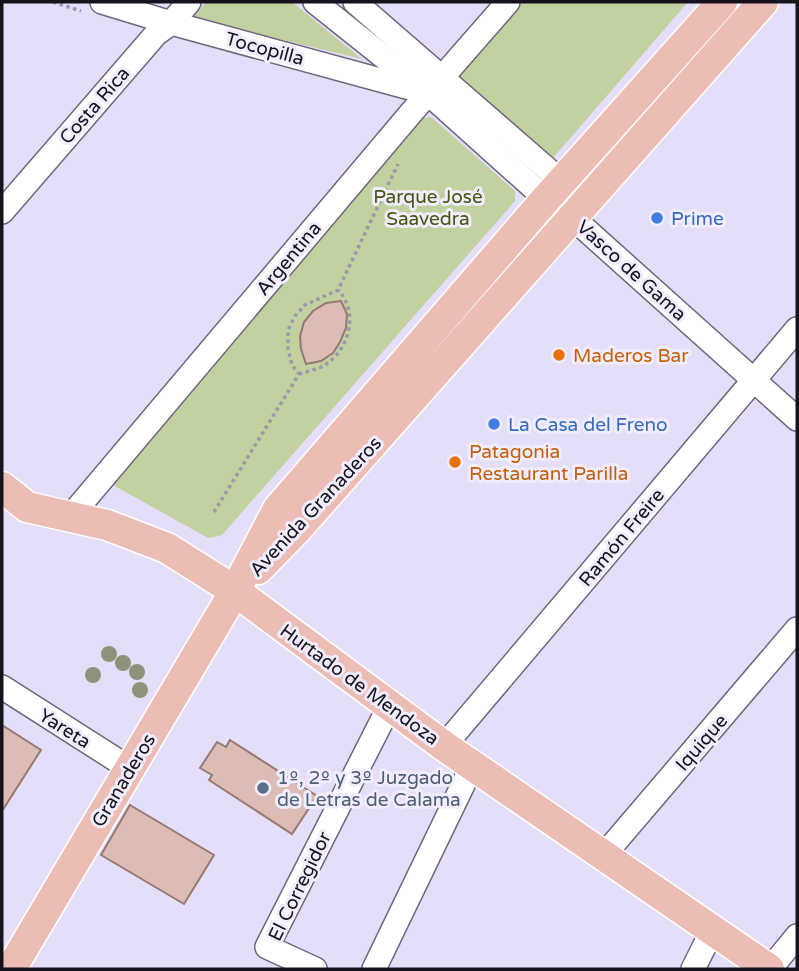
<svg xmlns="http://www.w3.org/2000/svg" width="799" height="971" font-family="'Varela Round',sans-serif">
<rect width="100%" height="100%" fill="#e5def9"/>
<g fill="#c1d1a0">
<polygon points="206,2 292,2 362,59 192,18"/>
<polygon points="523,2 688,2 553,158 458,75"/>
<polygon points="431,117 515,191 515,201 222,535 208,538 113,485 423,118"/>
</g>
<g fill="#dcbcb5" stroke="#967973" stroke-width="2">
<polygon points="341,301 347,314 346,328 340,342 333,353 321,361 306,364 301,349 300,336 304,322 313,311 326,303"/>
<polygon points="2,725 41,750 2,811"/>
<polygon points="230,740 317,796 292,834 209,780 212,775 200,768 217,742 226,747"/>
<polygon points="130,805 214,855 184,904 101,855"/>
</g>
<g fill="none" stroke-linecap="round" stroke-linejoin="round">
<defs>
<g id="minor">
<polyline points="102,2 171,23 428,93"/>
<polyline points="315,2 419,85 546,199"/>
<polyline points="355,2 562,182 574,219 797,419"/>
<polyline points="2,212 156,34 171,23 189,2"/>
<polyline points="70,517 411,113 508,2"/>
<polyline points="2,687 129,768"/>
<polyline points="444,746 797,329"/>
<polyline points="604,855 797,629"/>
<polyline points="315,969 267,947 390,705"/>
<polyline points="374,969 473,764"/>
<polyline points="693,969 712,931"/>
<polyline points="770,969 797,936"/>
</g>
<g id="major">
<polyline points="2,487 27,507 107,525 167,548 235,591 444,746 769,969"/>
<polyline points="258,569 297,529 763,2"/>
<polyline points="11,969 235,591 278,509 546,199 722,2"/>
</g>
</defs>
<use href="#minor" stroke="#6e677e" stroke-width="26"/>
<use href="#major" stroke="#fff" stroke-width="33"/>
<g stroke="#9e98ad" stroke-width="3.5" stroke-dasharray="3.5 3.5" stroke-linecap="butt">
<polyline points="53,2 81,11"/>
<path d="M 299,374 C 306,372 314,370 321,367 C 349,353 360,313 338,290"/>
<polyline points="214,512 299,374 292,365 288,349 288,330 295,316 305,305 338,290 398,164"/>
</g>
<use href="#minor" stroke="#fff" stroke-width="23"/>
<use href="#major" stroke="#ecbdb4" stroke-width="30"/>
</g>
<g fill="#8d937a">
<circle cx="109" cy="654" r="8"/>
<circle cx="123" cy="663" r="8"/>
<circle cx="137" cy="672" r="8"/>
<circle cx="93" cy="675" r="8"/>
<circle cx="140" cy="690" r="8"/>
</g>
<g fill="#3f7fe0" stroke="#f1edfe" stroke-width="2.5">
<circle cx="657" cy="218" r="7"/>
<circle cx="494" cy="424" r="7"/>
</g>
<g fill="#e8710a" stroke="#f1edfe" stroke-width="2.5">
<circle cx="559" cy="355" r="7"/>
<circle cx="455" cy="462" r="7"/>
</g>
<circle fill="#5c6f8a" stroke="#f1edfe" stroke-width="2.5" cx="263" cy="788" r="7"/>
<g text-anchor="middle" stroke-width="6" stroke-linejoin="round" paint-order="stroke">
<g font-size="19" fill="#16131c" stroke="#f1edfe">
<text transform="translate(265 48) rotate(15)" y="7">Tocopilla</text>
<text transform="translate(94 105) rotate(-49)" y="7">Costa Rica</text>
<text transform="translate(288 258) rotate(-50)" y="7">Argentina</text>
<text transform="translate(632 270) rotate(42)" y="7">Vasco de Gama</text>
<text transform="translate(315 506) rotate(-47)" y="7">Avenida Granaderos</text>
<text transform="translate(621 537) rotate(-50)" y="7">Ramón Freire</text>
<text transform="translate(360 684) rotate(36)" y="7">Hurtado de Mendoza</text>
<text transform="translate(65 728) rotate(32)" y="7">Yareta</text>
<text transform="translate(701 742) rotate(-49)" y="7">Iquique</text>
<text transform="translate(123 780) rotate(-59)" y="7">Granaderos</text>
<text transform="translate(299 886) rotate(-64)" y="7">El Corregidor</text>
</g>
<g font-size="19" fill="#455512" stroke="#f1edfe">
<text x="428" y="203">Parque José<tspan x="428" dy="22">Saavedra</tspan></text>
</g>
<g font-size="19" fill="#366cbe" stroke="#f1edfe" text-anchor="start">
<text x="671" y="225">Prime</text>
<text x="508" y="431">La Casa del Freno</text>
</g>
<g font-size="19" fill="#c56008" stroke="#f1edfe" text-anchor="start">
<text x="573" y="362">Maderos Bar</text>
<text x="469" y="458">Patagonia<tspan x="469" dy="22">Restaurant Parilla</tspan></text>
</g>
<g font-size="19" fill="#4e5e75" stroke="#f1edfe" text-anchor="start">
<text x="277" y="784">1º, 2º y 3º Juzgado<tspan x="277" dy="22">de Letras de Calama</tspan></text>
</g>
</g>
<rect width="799" height="971" fill="none" stroke="#16131c" stroke-width="7"/>
</svg>
